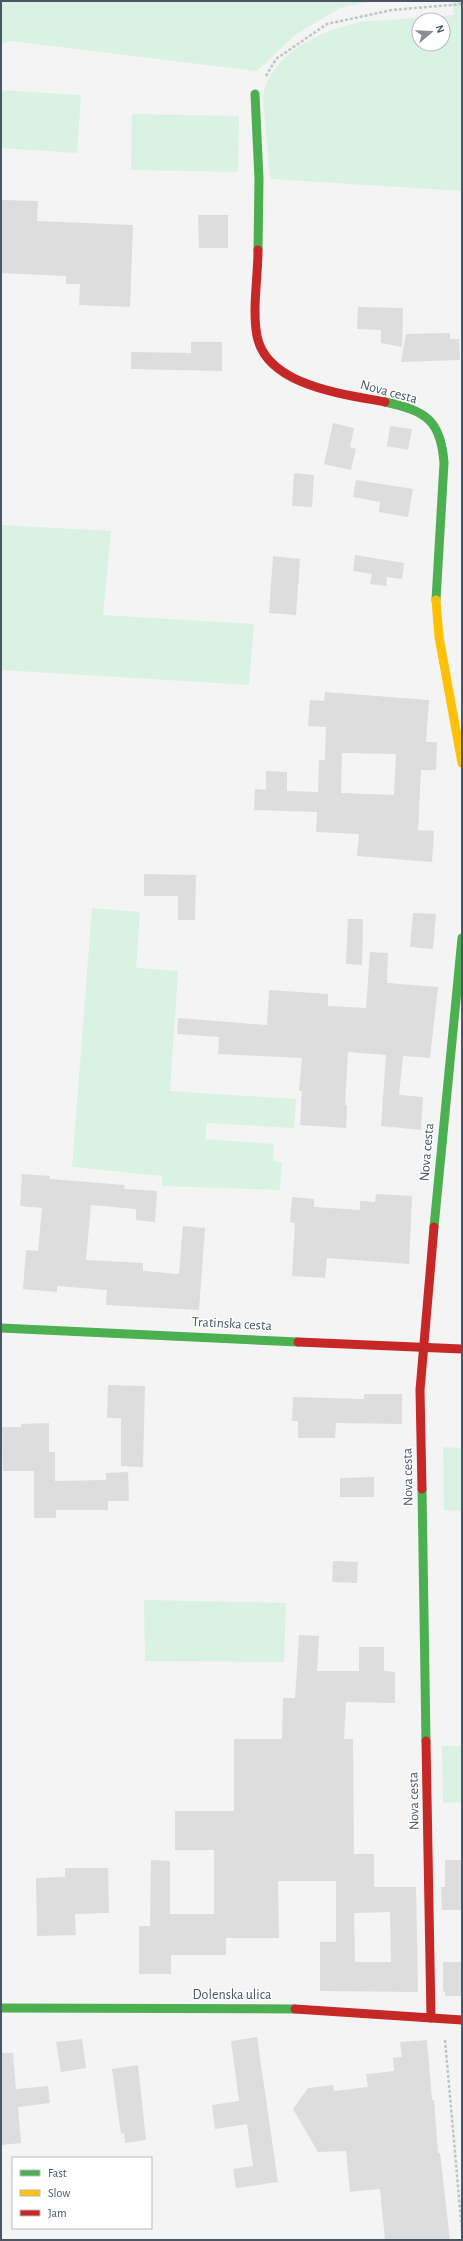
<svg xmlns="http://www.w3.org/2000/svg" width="463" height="2241" font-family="'Alegreya Sans',sans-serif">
<rect width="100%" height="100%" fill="#f4f4f4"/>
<g fill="#d9f2e3" fill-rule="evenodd">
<polygon points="1,1 430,1 369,2 340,8 295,35 257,71 10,41 1,43"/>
<path d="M 452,1 L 462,1 L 462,191 L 270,179 L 263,99 C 267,56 319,31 356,23 C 367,20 379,21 390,20 C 411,18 432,17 454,15 ZM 419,20 L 443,20 L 443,44 L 419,44 Z"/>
<polygon points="1,90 81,95 77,153 1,148"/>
<polygon points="132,114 239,116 238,172 131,170"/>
<polygon points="1,525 111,531 103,615 254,624 249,685 1,670"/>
<polygon points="92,908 140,912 136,968 178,971 170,1091 296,1099 294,1128 207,1123 205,1139 274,1144 273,1161 282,1162 280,1190 162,1186 162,1176 72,1167"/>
<polygon points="443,1447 462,1448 462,1511 444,1510"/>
<polygon points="144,1600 286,1603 284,1662 145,1661"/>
<polygon points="442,1746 462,1746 462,1802 443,1803"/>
</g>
<g fill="#ddddde" fill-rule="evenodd">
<polygon points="1,200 38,201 37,221 133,225 130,307 79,305 80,284 66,284 66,276 1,273"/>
<polygon points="198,215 228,215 228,248 199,248"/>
<polygon points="358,307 403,308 402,347 381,343 381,330 357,329"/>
<polygon points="450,333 450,339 459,339 460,360 401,362 406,334"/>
<polygon points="191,342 222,342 222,371 131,369 131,352 191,353"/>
<polygon points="333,423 354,428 350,447 356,449 351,470 324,464"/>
<polygon points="390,426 412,429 408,450 387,446"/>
<polygon points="294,473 314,475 312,507 292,506"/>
<polygon points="356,480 413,489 408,517 379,512 380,502 353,497"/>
<polygon points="355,555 404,563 402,579 387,577 386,586 370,584 372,574 353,571"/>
<polygon points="273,556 300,559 296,615 269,613"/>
<path d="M 325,692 L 429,700 L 426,742 L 437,742 L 436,770 L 421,770 L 418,830 L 434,831 L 432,862 L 357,856 L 359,834 L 316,832 L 317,812 L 254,810 L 255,789 L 266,790 L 266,771 L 287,772 L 287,791 L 318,792 L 319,760 L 325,760 L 326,727 L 308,726 L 310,700 L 324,701 ZM 342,753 L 396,754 L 394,795 L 341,793 Z"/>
<polygon points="144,874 196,875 195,920 178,920 178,896 144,896"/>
<polygon points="413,913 436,914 433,949 410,947"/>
<polygon points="348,919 363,919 362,965 346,964"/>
<polygon points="370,952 388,953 387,983 438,987 430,1058 403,1056 399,1095 423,1097 421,1130 381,1126 386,1055 348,1052 345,1105 347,1105 346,1128 300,1125 302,1091 299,1091 302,1058 218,1054 219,1037 177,1034 178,1018 267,1025 269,990 328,994 328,1006 366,1008"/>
<polygon points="22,1174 50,1176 50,1179 125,1185 124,1189 157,1191 155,1222 136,1220 136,1209 91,1205 86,1260 143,1263 143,1271 179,1274 183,1226 205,1228 199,1310 106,1305 107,1290 57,1286 57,1292 23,1289 26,1250 38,1251 42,1208 20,1206"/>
<polygon points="376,1194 412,1196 409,1264 327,1258 325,1278 292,1276 295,1223 290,1222 292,1197 314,1199 314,1207 360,1210 360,1201 375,1202"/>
<polygon points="108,1385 145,1386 143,1467 121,1466 121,1418 107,1418"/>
<polygon points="364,1394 402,1394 402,1424 336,1423 335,1438 298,1438 298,1421 292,1421 293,1397 364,1399"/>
<polygon points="49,1423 49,1452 55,1452 55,1481 106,1480 106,1473 128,1472 129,1501 108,1501 108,1510 56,1510 56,1518 34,1518 34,1471 3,1471 2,1427 21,1427 21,1424"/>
<polygon points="374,1477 374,1497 340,1497 340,1478"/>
<polygon points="333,1561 358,1562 357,1583 332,1582"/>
<path d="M 299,1635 L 319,1636 L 317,1671 L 359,1671 L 359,1647 L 384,1647 L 384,1671 L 395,1672 L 395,1703 L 346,1702 L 344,1739 L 353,1739 L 354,1854 L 374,1854 L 374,1887 L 416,1887 L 418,1992 L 320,1991 L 320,1942 L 336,1942 L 336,1881 L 278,1881 L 279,1938 L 226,1938 L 226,1955 L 171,1955 L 171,1974 L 139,1974 L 139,1926 L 150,1926 L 151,1860 L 170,1861 L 170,1914 L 214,1914 L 214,1850 L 175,1850 L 175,1811 L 234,1811 L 234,1739 L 282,1739 L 283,1698 L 295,1698 ZM 390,1912 L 391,1962 L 355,1962 L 354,1913 Z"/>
<polygon points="445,1860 462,1860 462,1910 442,1910 441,1887 445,1887"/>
<polygon points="65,1868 108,1868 109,1913 75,1914 76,1935 37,1936 36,1878 65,1877"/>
<polygon points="443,1962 462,1962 462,1996 445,1996 445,1991 443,1992"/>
<polygon points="257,2037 278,2182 236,2188 233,2169 253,2166 247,2124 215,2129 212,2105 239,2101 231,2041"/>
<polygon points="82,2039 86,2068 61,2072 56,2042"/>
<polygon points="427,2040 432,2100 434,2100 438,2153 440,2153 450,2240 385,2240 380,2189 350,2192 346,2151 318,2152 293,2109 308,2088 333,2085 334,2091 368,2087 366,2074 394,2071 393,2058 402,2057 400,2042"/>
<polygon points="1,2053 13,2053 16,2089 48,2086 50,2103 18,2107 21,2143 1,2145"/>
<polygon points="138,2065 146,2140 125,2143 124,2133 121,2134 112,2069"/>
</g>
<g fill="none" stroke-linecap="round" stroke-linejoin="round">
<g stroke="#bcc7c4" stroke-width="2.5" stroke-dasharray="3 2" stroke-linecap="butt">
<polyline points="266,76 276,59 327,24 392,10 462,4"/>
<polyline points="445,2040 462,2231"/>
</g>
<g stroke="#4caf50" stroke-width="9">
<polyline points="255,94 259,179 258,250"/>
<path d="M 385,402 C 426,411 441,420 444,463 L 436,600"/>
<polyline points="434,1227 462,938"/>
<polyline points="1,1328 298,1342"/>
<polyline points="422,1489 426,1741"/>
<polyline points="1,2008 295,2009"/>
</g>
<polyline stroke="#ffc107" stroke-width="9" points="436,600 439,637 462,763"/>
<g stroke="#c62828" stroke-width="9">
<path d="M 258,250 C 258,278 252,309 257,336 C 267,386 344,394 385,402"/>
<polyline points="298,1342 462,1349"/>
<polyline points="422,1489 420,1390 434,1227"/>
<polyline points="426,1741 431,2018"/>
<polyline points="295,2009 462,2020"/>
</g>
</g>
<g text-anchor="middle" stroke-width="3" stroke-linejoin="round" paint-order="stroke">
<g font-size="14" fill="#4a5661" stroke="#fff">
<text transform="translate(389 391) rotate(15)" y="5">Nova cesta</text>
<text transform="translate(426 1152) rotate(-85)" y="5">Nova cesta</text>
<text transform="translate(232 1323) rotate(3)" y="5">Tratinska cesta</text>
<text transform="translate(407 1477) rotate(-91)" y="5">Nova cesta</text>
<text transform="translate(413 1801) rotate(-91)" y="5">Nova cesta</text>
<text x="232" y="1999">Dolenska ulica</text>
</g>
</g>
<rect width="463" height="2241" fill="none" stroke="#4a5661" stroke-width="4"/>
<rect x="12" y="2157" width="140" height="72" fill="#ffffff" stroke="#b7bbc0"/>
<rect x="20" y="2170" width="20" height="6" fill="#4caf50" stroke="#b7bbc0"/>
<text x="48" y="2177" font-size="12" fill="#4a5661">Fast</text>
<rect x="20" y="2190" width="20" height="6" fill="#ffc107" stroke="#b7bbc0"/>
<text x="48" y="2197" font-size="12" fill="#4a5661">Slow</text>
<rect x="20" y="2210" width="20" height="6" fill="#c62828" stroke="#b7bbc0"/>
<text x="48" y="2217" font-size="12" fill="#4a5661">Jam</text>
<g transform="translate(431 32) rotate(71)"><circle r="19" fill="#ffffff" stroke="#b7bbc0"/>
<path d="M0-3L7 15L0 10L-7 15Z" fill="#868d94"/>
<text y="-6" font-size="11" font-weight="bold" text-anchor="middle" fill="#4a5661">N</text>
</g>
</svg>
